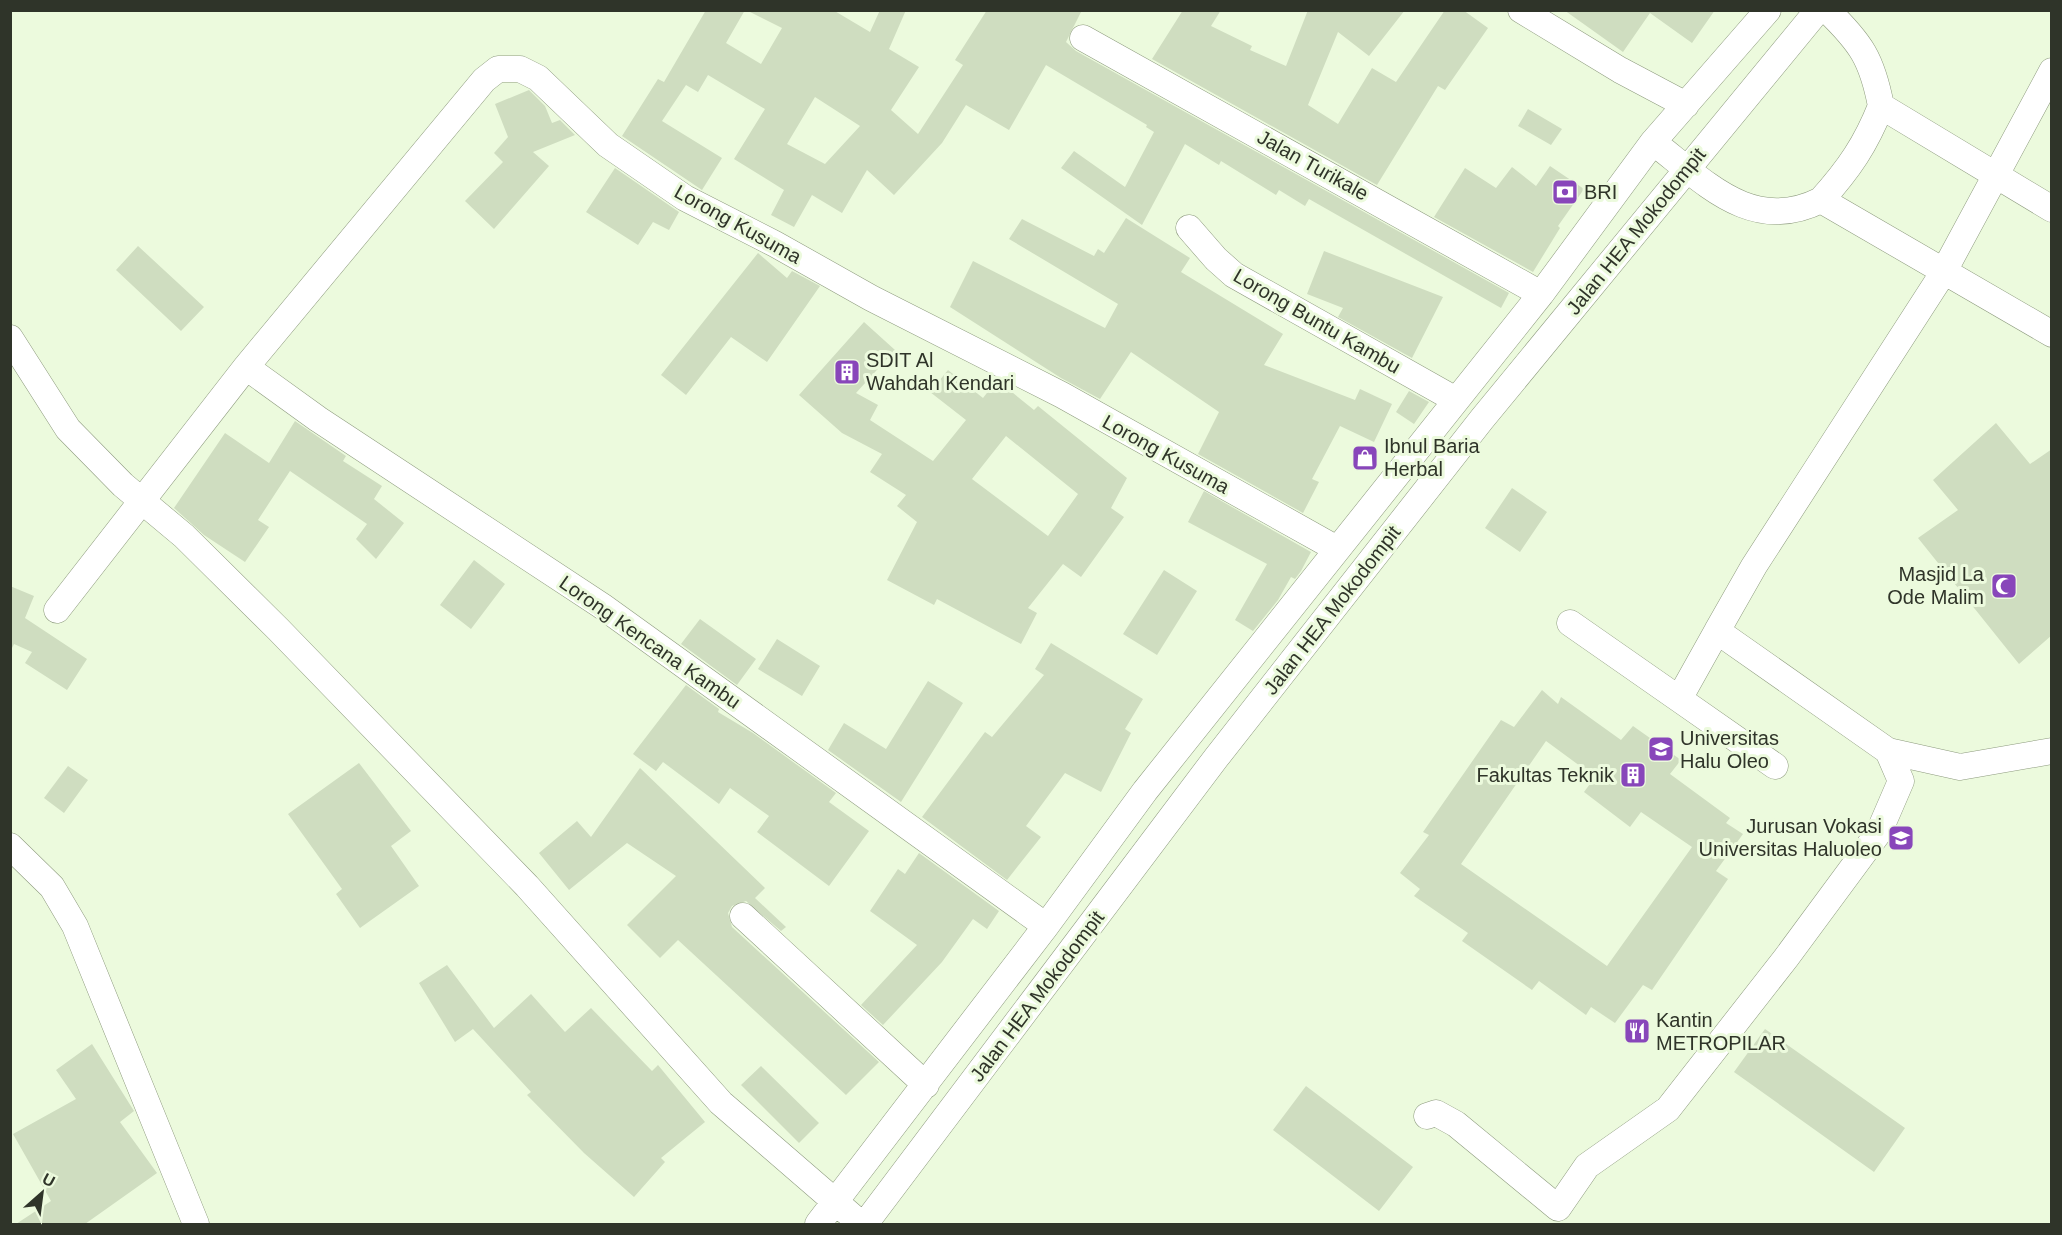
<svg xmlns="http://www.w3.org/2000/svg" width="2062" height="1235" viewBox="0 0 2062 1235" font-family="Arial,sans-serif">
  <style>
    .building { fill: #cfddc0; fill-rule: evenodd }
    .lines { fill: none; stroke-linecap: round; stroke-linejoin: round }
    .minor-casing { stroke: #8d9a7e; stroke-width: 27 }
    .minor { stroke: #fff; stroke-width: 26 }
    .labels { text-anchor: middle; stroke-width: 6; stroke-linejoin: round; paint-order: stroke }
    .street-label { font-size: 20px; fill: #2f3429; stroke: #ecfadd }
    .poi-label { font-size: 20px; fill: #2f3429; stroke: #ecfadd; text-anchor: start }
  </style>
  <rect width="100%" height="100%" fill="#ecfadd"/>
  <!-- building -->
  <path class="building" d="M706,10H745L726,43L761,64L782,28L746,10H833L870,32L880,10H906L889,49L919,67L891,110L918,134L963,65L955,60L987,10H1082L1066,42L1076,51L1509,293L1501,308L1309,199L1305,206L1279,190L1276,195L1221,161L1219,165L1185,144L1142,225L1061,168L1074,151L1125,187L1154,132L1146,127L1147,125L1046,65L1009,130L966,105L942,143L894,195L867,170L842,213L812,195L794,227L771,215L784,190L734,159L765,109L708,75L698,92L686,85L662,121L722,158L702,190L622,136L658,79L664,82ZM815,97L860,126L825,164L787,144Z
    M1183,10H1221L1211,26L1252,46L1250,50L1286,66L1308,10H1405L1369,56L1338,32L1308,105L1338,124L1372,68L1396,82L1445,10H1463L1488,28L1445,90L1438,86L1377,185L1152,59Z
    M1564,10H1715L1692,43L1650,13L1623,52Z
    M529,90L545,106L552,123L560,120L575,135L533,152L549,166L494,229L465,201L503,162L494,153L508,137L495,104Z
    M1528,109L1562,129L1551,145L1518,126Z
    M1550,166L1584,189L1558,226L1560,228L1533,272L1434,217L1465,168L1496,188L1512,167L1536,186Z
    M615,168L679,212L669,230L653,222L638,245L586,212Z
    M1126,218L1190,258L1181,272L1283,334L1264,365L1355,400L1360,389L1392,404L1374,442L1340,426L1312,479L1319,482L1303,513L1198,454L1219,412L1131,352L1100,399L1061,378L950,307L973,261L1105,328L1118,304L1009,239L1022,219L1094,256L1098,249L1104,253Z
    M138,246L204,307L181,331L116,270Z
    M1324,251L1443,297L1412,358L1338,317L1343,308L1307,294Z
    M758,253L787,278L792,271L820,286L767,362L731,337L686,395L661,375Z
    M864,322L895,350L856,393L878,405L870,420L933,461L966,420L930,392L948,370L983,398L997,380L1034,410L1038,406L1127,478L1111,508L1124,517L1081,577L1063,564L1028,608L1037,613L1021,644L937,599L934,605L887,580L917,522L897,506L906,495L870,472L882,454L842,433L799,395ZM1006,436L1078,494L1048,536L972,479Z
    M1409,391L1429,402L1414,424L1396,412Z
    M295,421L346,456L343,461L382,486L374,499L404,523L376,559L356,539L367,524L290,471L258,520L269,527L245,562L204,535L174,508L225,433L269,463Z
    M1996,423L2030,464L2052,449V635L2019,664L1918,538L1958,510L1933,480Z
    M1512,488L1547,512L1520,552L1485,528Z
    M1204,491L1311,552L1301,571L1295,579L1291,577L1278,600L1253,631L1235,620L1267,564L1188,522Z
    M474,560L505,584L471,629L440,605Z
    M1164,570L1197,591L1157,655L1123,634Z
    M10,586L34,596L25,618L87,659L67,690L25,663L32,652L14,644L10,652Z
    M700,619L756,659L737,685L681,644Z
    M777,639L820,666L802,696L758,669Z
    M1051,643L1143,699L1125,729L1131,733L1101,792L1065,773L1026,826L1041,837L1007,880L922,817L985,732L992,737L1044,675L1035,669Z
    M928,681L963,703L901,802L828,750L844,723L886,749Z
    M686,685L719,709L718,712L753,733L836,793L829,802L869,831L829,886L757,832L769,816L730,788L719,804L663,762L656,771L633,754Z
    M1542,690L1558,704L1561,697L1621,740L1633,726L1681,760L1670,774L1730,818L1726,823L1743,834L1716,871L1728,879L1652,990L1643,985L1615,1023L1591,1007L1586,1015L1539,981L1532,990L1462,941L1468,933L1414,896L1420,889L1400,873L1429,835L1423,832L1501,720L1514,727ZM1546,741L1595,777L1584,792L1630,827L1641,812L1692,847L1607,966L1461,864Z
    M359,763L411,831L391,846L419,886L360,928L336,894L342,889L288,814Z
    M68,766L88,780L64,813L44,798Z
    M640,768L765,888L755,898L786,927L781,931L746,901L732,906L728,913L732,927L879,1062L846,1095L678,940L660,958L627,925L676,876L627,843L569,890L539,853L577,821L591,837Z
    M919,853L999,911L987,929L973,919L942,962L883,1025L861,1005L917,945L870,911L898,869L905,874Z
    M447,965L494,1028L531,994L565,1032L591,1008L652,1071L658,1065L705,1122L661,1158L665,1162L634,1197L584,1153L527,1095L531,1092L473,1029L455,1042L419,983Z
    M1765,1029L1905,1128L1874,1172L1734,1072Z
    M92,1044L134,1111L120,1122L157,1173L85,1224H16L51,1201L13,1134L76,1099L56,1070Z
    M761,1066L819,1123L799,1143L741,1085Z
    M1306,1086L1413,1167L1379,1211L1273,1130Z"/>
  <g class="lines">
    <defs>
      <path id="minor" d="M1521,10L1620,70L1686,105
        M1827,10C1861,43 1872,59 1881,106L2052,209
        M1083,38L1541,294
        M1653,142C1705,182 1752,235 1821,200L2052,334
        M1821,200C1849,169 1866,144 1881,106
        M1189,228L1216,259L1234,275L1456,400
        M10,338L68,429L123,485L184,536L278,629L527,886L721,1103L861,1224
        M246,367L318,419L602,606L1046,926
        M57,610L246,367L484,80L498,69H520L538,78L608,145L685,198L775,244L871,298L1062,395L1337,549
        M1570,623L1679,699
        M1717,631L1679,699L1775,766
        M1888,751L1960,767L2052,751
        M10,846L52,887L75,926L196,1224
        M743,916L926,1085
        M1427,1116L1436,1113L1456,1124L1558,1208L1587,1166L1668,1109L1786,958L1879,832L1901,781L1888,751L1717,631L1754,566L1943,273L2052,71
        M818,1224L1046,926L1145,791L1541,294L1653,142L1768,10
        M865,1224L1216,758L1482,419L1818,10"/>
    </defs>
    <!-- minor casing -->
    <use href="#minor" class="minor-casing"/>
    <!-- minor -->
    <use href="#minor" class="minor"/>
  </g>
  <!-- icons -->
  <defs>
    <symbol id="bank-square" viewBox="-11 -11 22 22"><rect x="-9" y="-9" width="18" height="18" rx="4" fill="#8846ba" stroke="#ecfadd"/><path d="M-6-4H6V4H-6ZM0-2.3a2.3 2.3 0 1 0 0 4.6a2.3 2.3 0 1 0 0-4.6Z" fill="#fff"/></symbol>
    <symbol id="building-square" viewBox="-11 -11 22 22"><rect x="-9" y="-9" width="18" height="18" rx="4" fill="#8846ba" stroke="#ecfadd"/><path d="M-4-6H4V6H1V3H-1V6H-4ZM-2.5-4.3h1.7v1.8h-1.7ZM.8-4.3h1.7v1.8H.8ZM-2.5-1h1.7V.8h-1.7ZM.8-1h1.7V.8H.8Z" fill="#fff"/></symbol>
    <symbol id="shop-square" viewBox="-11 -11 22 22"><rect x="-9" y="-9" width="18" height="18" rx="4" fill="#8846ba" stroke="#ecfadd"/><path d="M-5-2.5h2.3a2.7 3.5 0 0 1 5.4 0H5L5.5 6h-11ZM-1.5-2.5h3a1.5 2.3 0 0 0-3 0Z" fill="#fff"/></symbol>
    <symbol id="mosque-square" viewBox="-11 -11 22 22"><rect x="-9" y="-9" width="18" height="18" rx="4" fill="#8846ba" stroke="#ecfadd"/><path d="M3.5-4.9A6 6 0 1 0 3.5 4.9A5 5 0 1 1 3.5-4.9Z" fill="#fff"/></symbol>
    <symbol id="university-square" viewBox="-11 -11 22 22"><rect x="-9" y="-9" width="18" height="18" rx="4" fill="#8846ba" stroke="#ecfadd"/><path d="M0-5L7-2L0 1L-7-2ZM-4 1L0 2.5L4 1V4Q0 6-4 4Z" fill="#fff"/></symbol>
    <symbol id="restaurant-square" viewBox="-11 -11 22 22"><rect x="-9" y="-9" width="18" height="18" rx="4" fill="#8846ba" stroke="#ecfadd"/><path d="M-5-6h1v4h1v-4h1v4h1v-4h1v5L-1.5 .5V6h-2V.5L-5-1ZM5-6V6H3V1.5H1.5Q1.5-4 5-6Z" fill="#fff"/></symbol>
  </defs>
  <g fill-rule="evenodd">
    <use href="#bank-square" x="1550" y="177" width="30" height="30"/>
    <use href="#building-square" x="832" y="357" width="30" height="30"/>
    <use href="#shop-square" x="1350" y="443" width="30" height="30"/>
    <use href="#mosque-square" x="1989" y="571" width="30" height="30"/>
    <use href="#university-square" x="1646" y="734" width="30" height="30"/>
    <use href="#building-square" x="1618" y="760" width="30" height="30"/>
    <use href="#university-square" x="1886" y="823" width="30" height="30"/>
    <use href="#restaurant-square" x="1622" y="1016" width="30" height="30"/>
  </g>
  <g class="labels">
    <!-- street labels -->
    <g class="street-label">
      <text transform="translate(1313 165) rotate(29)" y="7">Jalan Turikale</text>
      <text transform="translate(738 224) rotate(29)" y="7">Lorong Kusuma</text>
      <text transform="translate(1636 231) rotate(-51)" y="7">Jalan HEA Mokodompit</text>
      <text transform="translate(1317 321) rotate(30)" y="7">Lorong Buntu Kambu</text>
      <text transform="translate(1166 454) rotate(29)" y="7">Lorong Kusuma</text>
      <text transform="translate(1332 610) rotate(-52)" y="7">Jalan HEA Mokodompit</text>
      <text transform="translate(650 642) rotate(35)" y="7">Lorong Kencana Kambu</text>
      <text transform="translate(1037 996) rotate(-53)" y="7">Jalan HEA Mokodompit</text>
    </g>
    <!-- poi labels -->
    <g class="poi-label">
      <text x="1584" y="199">BRI</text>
      <text x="866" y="367">SDIT Al<tspan x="866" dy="23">Wahdah Kendari</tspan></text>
      <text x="1384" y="453">Ibnul Baria<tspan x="1384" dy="23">Herbal</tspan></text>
      <text x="1984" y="581" text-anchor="end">Masjid La<tspan x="1984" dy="23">Ode Malim</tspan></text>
      <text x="1680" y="745">Universitas<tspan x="1680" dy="23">Halu Oleo</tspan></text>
      <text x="1614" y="782" text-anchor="end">Fakultas Teknik</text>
      <text x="1882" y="833" text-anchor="end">Jurusan Vokasi<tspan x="1882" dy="23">Universitas Haluoleo</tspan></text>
      <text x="1656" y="1027">Kantin<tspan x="1656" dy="23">METROPILAR</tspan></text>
    </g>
  </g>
  <!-- border -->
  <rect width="2062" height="1235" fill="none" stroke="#2f3429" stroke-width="24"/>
  <!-- north arrow -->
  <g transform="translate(42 1193) rotate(28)" stroke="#ecfadd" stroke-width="4.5" paint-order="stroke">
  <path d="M0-4.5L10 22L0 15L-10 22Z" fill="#2f3429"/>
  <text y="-9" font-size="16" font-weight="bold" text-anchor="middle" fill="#2f3429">U</text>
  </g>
</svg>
